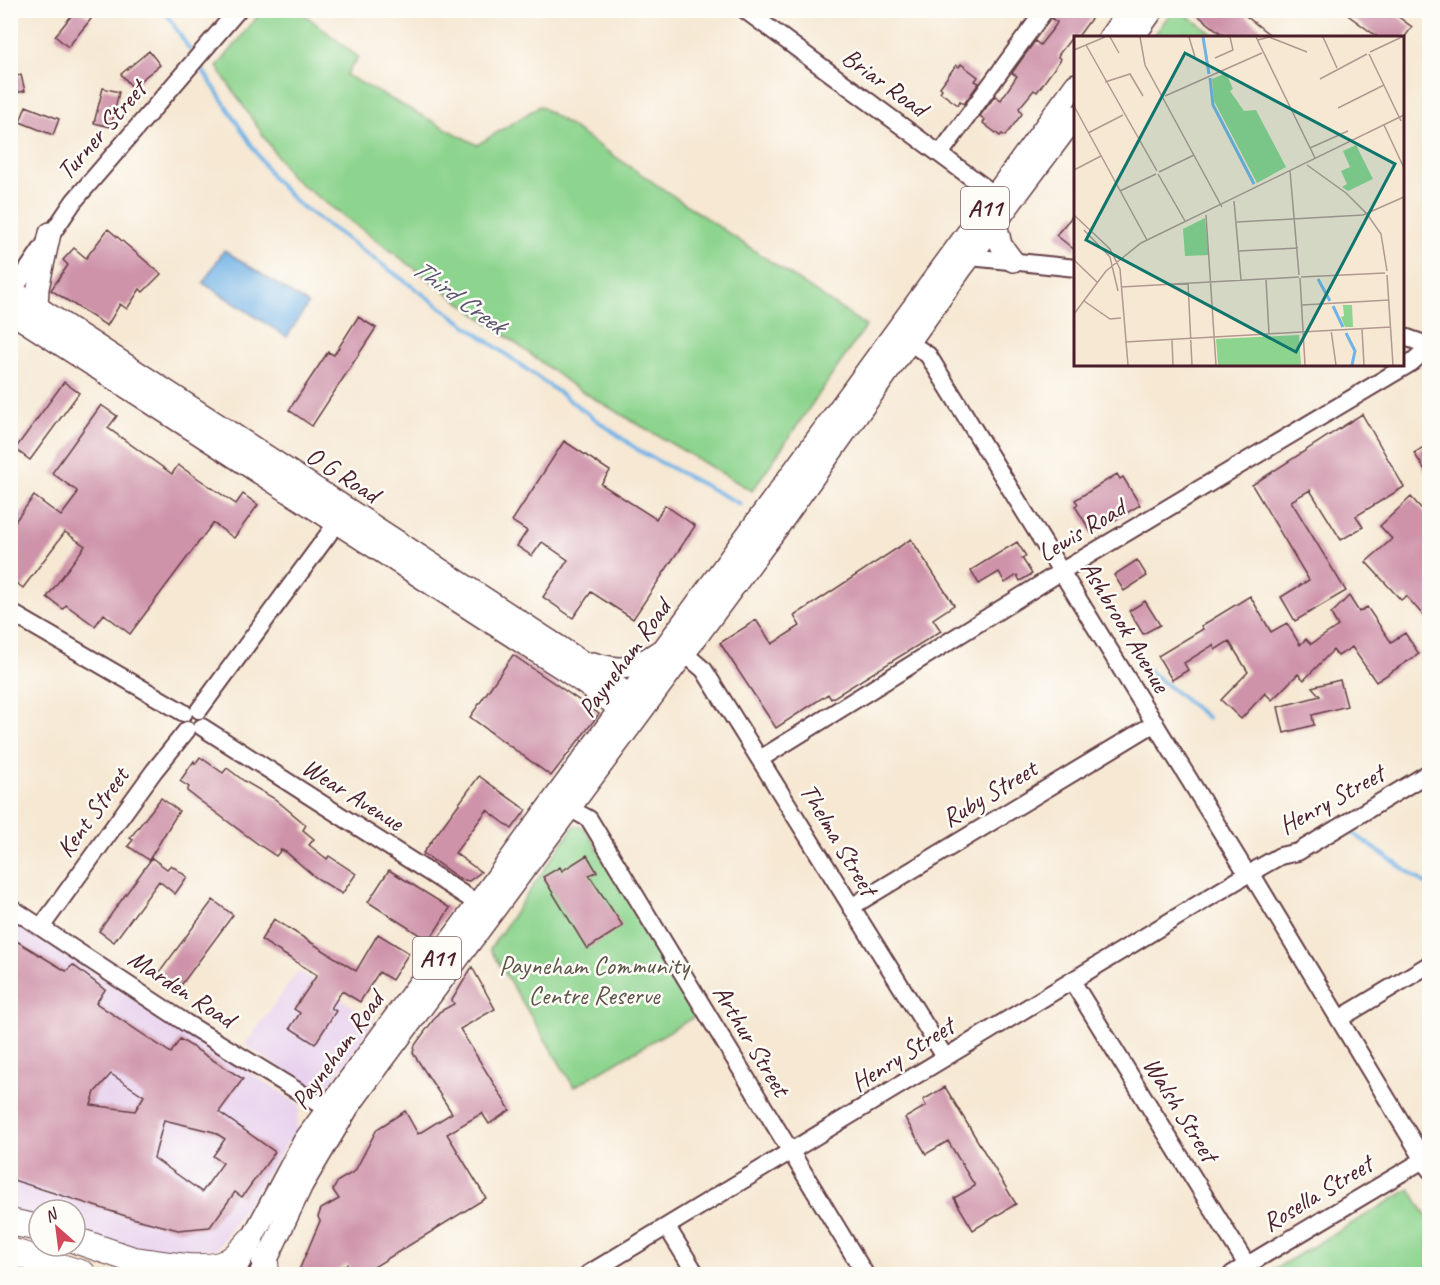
<svg xmlns="http://www.w3.org/2000/svg" width="1440" height="1285" viewBox="0 0 1440 1285" font-family="Caveat,sans-serif">
  <style>
    .built { fill: #e8d2ee }
    .green { fill: #8dd48e; stroke: #6c7a5c; stroke-width: 1.5 }
    .water { fill: #72b3e6; stroke: #5e6988; stroke-width: 1.5 }
    .lines { fill: none; stroke-linecap: round; stroke-linejoin: round }
    .stream { stroke: #72b3e6; stroke-width: 4 }
    .building { fill: #ce92a9; fill-rule: evenodd }
    .minor-casing { stroke: #643d44; stroke-width: 20 }
    .major-casing { stroke: #643d44; stroke-width: 24 }
    .highway-casing { stroke: #643d44; stroke-width: 28 }
    .minor { stroke: #fff; stroke-width: 16 }
    .major { stroke: #fff; stroke-width: 21 }
    .highway { stroke: #fff; stroke-width: 26 }
    .labels { text-anchor: middle; stroke-width: 5; stroke-linejoin: round; paint-order: stroke }
    .shield { fill: #fdfcf7; stroke: #806168; stroke-width: 1.5 }
    .shield-label { font-size: 24px; font-weight: bold; fill: #4a1f2b }
    .street-label { font-size: 26px; fill: #4a1f2b; stroke: #fdfcf7 }
    .park-label { font-size: 26px; fill: #5e5549; stroke: #fdfcf7 }
    .water-label { font-size: 27px; font-style: italic; fill: #58536c; stroke: #fdfcf7 }
    .inset-river { fill: none; stroke: #72b3e6; stroke-width: 3 }
    .inset-road { fill: none; stroke: #b19890; stroke-width: 1.5 }
    .view { fill: #0f766e; fill-opacity: 0.15; stroke: #0f766e; stroke-width: 3 }
    .inset-edge { fill: none; stroke: #4a1f2b; stroke-width: 3 }
  </style>
  <rect width="100%" height="100%" fill="#fdfcf7"/>
  <filter id="ink" filterUnits="userSpaceOnUse"><feTurbulence type="fractalNoise" baseFrequency=".0167" numOctaves="2"/><feDisplacementMap in="SourceGraphic" scale="12" xChannelSelector="R" yChannelSelector="G"/><feConvolveMatrix kernelMatrix="1 2 1 2 8 2 1 2 1" color-interpolation-filters="sRGB"/></filter>
  <filter id="wash" filterUnits="userSpaceOnUse"><feTurbulence type="fractalNoise" baseFrequency=".008" numOctaves="4" result="noise"/><feDisplacementMap in="SourceGraphic" scale="24" xChannelSelector="R" yChannelSelector="G"/><feGaussianBlur stdDeviation="1.35" result="paint"/><feColorMatrix in="noise" values="0 0 0 0 0 0 0 0 0 0 0 0 0 0 0 0 0 1.4 0 .05"/><feComposite in="paint" operator="in"/></filter>
  <g filter="url(#wash)">
    <rect width="100%" height="100%" fill="#f6e8d3"/>
    <!-- built -->
    <path class="built" d="M10,919L300,1105L296,1130L217,1249L149,1254L75,1232V1210H39V1221L11,1213Z
      M298,971L375,1021L331,1083L313,1089L245,1045Z"/>
    <!-- green -->
    <path class="green" d="M262,11H300L358,57L346,75L477,145L540,106L866,326L752,491L576,388L291,177L217,67Z
      M1172,11H1181L1217,37H1153Z
      M574,826L585,828L699,1014L574,1087L490,949Z
      M1410,1189L1429,1221V1274H1266Z"/>
    <!-- water -->
    <path class="water" d="M224,250L308,304L287,337L203,283Z"/>
    <g class="lines">
      <!-- stream -->
      <path class="stream" d="M164,10L190,50
        M202,69L273,178L297,203L641,452L740,504
        M1143,666L1208,718
        M1354,834L1430,887"/>
    </g>
    <g id="blocks">
      <!-- building -->
      <path class="building" d="M76,10H80L91,19L68,47L55,36Z
        M1056,10H1085L1093,16L1077,38L1073,36L1059,54L1058,57L1061,59L1037,92L1034,90L1019,108L1022,114L1005,136L1002,134L1000,136L983,123L985,120L980,116L995,96L1001,100L1017,76L1012,73L1035,41L1040,45L1055,26L1057,22L1052,19Z
        M1191,10H1238L1274,38H1227Z
        M1341,10H1389L1412,27L1404,38H1379Z
        M149,51L160,65L132,87L121,74Z
        M961,64L978,77L975,81L979,83L964,104L960,101L958,105L940,92L942,89L940,87L956,65L959,67Z
        M21,75L25,91L10,94V77Z
        M103,88L119,92L111,127L94,123Z
        M26,106L59,119L53,135L20,122Z
        M1076,212V251L1056,235Z
        M108,229L161,274L143,292L140,289L127,309L120,304L107,326L51,290L68,265L63,260L74,248L86,258Z
        M358,317L376,328L312,426L289,410L328,352L334,355Z
        M64,382L79,393L30,460L15,449Z
        M101,405L117,416L108,428L172,474L178,465L236,504L243,494L258,505L234,538L213,523L130,634L104,614L95,626L66,605L63,609L47,597L85,546L65,532L23,588L10,578V528L34,496L61,516L76,496L77,491L52,473Z
        M1362,414L1404,487L1356,516L1363,527L1341,540L1310,490L1291,501L1346,591L1295,621L1281,597L1309,580L1252,485Z
        M564,441L610,471L601,484L656,519L665,505L695,526L633,619L591,592L573,618L543,597L568,560L542,542L532,556L517,546L527,531L512,521Z
        M1430,443V478L1414,453Z
        M1117,474L1120,479L1123,477L1140,505L1092,534L1075,506L1078,504L1075,500Z
        M1411,497L1430,518V623L1406,596L1401,600L1366,562L1392,539L1380,526Z
        M911,539L954,605L933,619L941,631L831,699L828,694L776,728L720,643L756,620L772,644L800,626L794,616Z
        M1017,542L1026,556L1022,558L1032,574L1020,581L1017,575L1005,583L999,572L979,584L971,570Z
        M1137,560L1147,576L1124,591L1114,575Z
        M1250,596L1271,632L1287,623L1300,645L1306,639L1311,644L1338,626L1331,614L1349,596L1359,612L1367,607L1391,642L1405,633L1419,654L1376,682L1352,647L1338,656L1333,650L1304,680L1298,674L1272,700L1265,693L1241,719L1221,700L1248,672L1229,641L1215,650L1213,645L1184,663L1188,670L1172,680L1158,656L1203,629L1201,626Z
        M1145,601L1160,625L1143,634L1129,611Z
        M513,655L599,714L551,776L470,717Z
        M1340,680L1347,706L1312,715L1314,725L1284,733L1278,707L1320,696L1312,687Z
        M200,757L223,773L227,768L244,781L275,799L306,825L303,830L314,839L309,845L327,859L329,856L356,874L342,894L315,877L286,852L281,850L276,856L258,844L187,791L189,787L180,781L194,761L195,764Z
        M479,776L526,810L512,829L487,810L455,853L481,872L469,881L460,879L423,853Z
        M161,798L179,811L149,860L128,846L133,840L130,838Z
        M587,855L597,872L589,875L623,926L587,949L543,877L560,867L562,871Z
        M152,858L167,869L171,865L187,877L175,894L159,881L114,942L99,931Z
        M389,870L450,908L429,941L368,902Z
        M213,900L233,915L179,988L159,973Z
        M274,919L356,971L378,934L409,953L392,980L379,972L360,1002L342,991L331,1008L336,1011L315,1044L290,1028L300,1013L294,1009L317,975L261,940Z
        M10,937L66,971L73,965L105,990L96,1003L171,1053L180,1039L243,1079L219,1112L275,1152L242,1197L235,1192L210,1227L178,1230L132,1218L10,1179ZM111,1074L144,1096L135,1111L91,1105L95,1092ZM164,1120L214,1132L225,1139L213,1156L223,1163L202,1192L154,1158Z
        M472,967L495,1009L460,1029L510,1110L489,1124L482,1113L447,1134L486,1198L361,1275H354L347,1264L330,1275H297L320,1221L318,1217L321,1209L339,1199L333,1190L338,1181L355,1171L377,1129L405,1111L418,1134L452,1113L413,1053L415,1045L439,1012L454,1004L452,1000Z
        M945,1087L1016,1204L973,1230L954,1198L975,1186L948,1141L926,1154L905,1118L926,1106L923,1100Z"/>
    </g>
  </g>
  <g filter="url(#ink)">
    <use href="#blocks" fill-opacity="0" stroke="#643d44" stroke-width="1.5"/>
    <g class="lines">
      <defs>
        <path id="minor" d="M745,10L995,195
          M940,154L1045,10
          M970,257L1076,268
          M13,291L74,201L238,10
          M900,336L928,355L1243,867
          M1402,336L1430,346
          M10,612L184,713
          M684,653L704,670L945,1057
          M199,710L336,524
          M202,727L477,903
          M760,759L1062,571L1411,363L1430,346
          M569,808L589,819L865,1274
          M1257,869L1280,856L1298,852L1430,772
          M1254,878L1430,1170
          M10,907L186,1023L327,1109
          M851,907L1155,723
          M42,926L154,771L187,730
          M1072,981L1247,1265
          M1339,1019L1430,964
          M667,1227L696,1274
          M588,1274L1243,877
          M1232,1274L1430,1156"/>
        <path id="major" d="M1109,38L1129,10
          M1133,38L1153,10
          M996,223L1001,245L1013,261
          M10,289L578,659L642,704
          M37,307L38,288L50,233
          M10,312L566,671L631,716
          M593,663C623,672 633,669 658,652
          M233,1274L304,1141L1076,84
          M260,1274L302,1185L349,1106L776,530L962,268L1076,116"/>
        <path id="highway" d="M10,1222L39,1228
          M75,1240L148,1265
          M10,1251L83,1274
          M134,1260C159,1263 202,1273 225,1263C235,1259 243,1249 250,1241
          M265,1262L266,1274"/>
      </defs>
      <!-- minor casing -->
      <use href="#minor" class="minor-casing"/>
      <!-- major casing -->
      <use href="#major" class="major-casing"/>
      <!-- highway casing -->
      <use href="#highway" class="highway-casing"/>
      <!-- minor -->
      <use href="#minor" class="minor"/>
      <!-- major -->
      <use href="#major" class="major"/>
      <!-- highway -->
      <use href="#highway" class="highway"/>
    </g>
  </g>
  <g class="labels">
    <!-- shield labels -->
    <g class="shield">
      <rect x="961" y="187" width="48" height="42" rx="4.5"/>
      <rect x="413" y="937" width="48" height="42" rx="4.5"/>
    </g>
    <g class="shield-label">
      <text x="985" y="216">A11</text>
      <text x="437" y="966">A11</text>
    </g>
    <!-- street labels -->
    <g class="street-label">
      <text transform="translate(885 82) rotate(36)" y="9">Briar Road</text>
      <text transform="translate(101 130) rotate(-49)" y="9">Turner Street</text>
      <text transform="translate(343 474) rotate(33)" y="9">O G Road</text>
      <text transform="translate(1081 530) rotate(-31)" y="9">Lewis Road</text>
      <text transform="translate(1126 626) rotate(59)" y="9">Ashbrook Avenue</text>
      <text transform="translate(624 658) rotate(-54)" y="9">Payneham Road</text>
      <text transform="translate(989 793) rotate(-31)" y="9">Ruby Street</text>
      <text transform="translate(353 794) rotate(32)" y="9">Wear Avenue</text>
      <text transform="translate(1331 799) rotate(-29)" y="9">Henry Street</text>
      <text transform="translate(92 812) rotate(-54)" y="9">Kent Street</text>
      <text transform="translate(839 839) rotate(59)" y="9">Thelma Street</text>
      <text transform="translate(182 988) rotate(33)" y="9">Marden Road</text>
      <text transform="translate(752 1040) rotate(59)" y="9">Arthur Street</text>
      <text transform="translate(337 1050) rotate(-54)" y="9">Payneham Road</text>
      <text transform="translate(902 1054) rotate(-32)" y="9">Henry Street</text>
      <text transform="translate(1181 1109) rotate(58)" y="9">Walsh Street</text>
      <text transform="translate(1317 1193) rotate(-31)" y="9">Rosella Street</text>
    </g>
    <!-- park labels -->
    <g class="park-label">
      <text x="594" y="974">Payneham Community<tspan x="594" dy="30">Centre Reserve</tspan></text>
    </g>
    <!-- water labels -->
    <g class="water-label">
      <text transform="translate(459 296) rotate(36)" y="9">Third Creek</text>
    </g>
  </g>
  <!-- overview -->
  <g transform="translate(1074 36)">
    <rect width="330" height="330" fill="#f6e8d3"/>
    <path d="M152,37L159,53L156,55L170,75L182,74L212,131L183,147L140,65L138,43ZM282,109L299,143L274,155L268,151L273,148L267,135L276,131L269,115ZM131,182L135,219L111,220L109,193ZM269,269H278L279,291H271L267,281L270,280ZM225,299L227,329H144L142,303Z" fill="#8dd48e"/>
    <path class="inset-river" d="M129,1L135,38M136,42L139,69L180,148M244,243L256,265M259,270L269,291M272,297L281,315L278,329"/>
    <path class="inset-road" d="M36,1L45,17M66,1L71,29L148,171M115,1L121,21M182,1L241,122M249,1L263,32M184,4L195,1L233,16M12,9L83,135M0,14L31,1M296,16L328,1M295,18L327,85M141,22L159,14L156,1M246,43L293,18M31,46L56,38L69,60M91,60L188,17M0,70L73,204M264,72L310,49M310,89L330,132M14,97L49,79M236,112L274,95M233,129L272,157L293,178L307,198L313,235M0,134L27,120M216,135L225,239M85,136L120,119M84,138L111,185M46,155L82,138M160,165L167,244M0,179L36,213L46,233L54,329M132,179L142,329M163,186L289,179L330,161M10,194L36,221L44,255M165,215L224,212M0,224L23,246M313,239L319,329M227,241L311,237M226,242L231,329M192,243L195,298M114,247L118,329M47,251L225,241M10,265L36,283L47,282M228,269L315,264M0,278L32,235L67,207L330,79M288,293L290,329M257,294L262,329M98,304L99,329M51,306L317,291"/>
    <path class="view" d="M111,17L321,128L222,316L12,204Z"/>
    <rect width="330" height="330" class="inset-edge"/>
  </g>
  <!-- margin -->
  <rect width="1440" height="1285" fill="none" stroke="#fdfcf7" stroke-width="36"/>
  <!-- north arrow -->
  <g transform="translate(57 1228) rotate(332)"><circle r="28" fill="#fdfcf7" stroke="#b5a4a5" stroke-width="1.5"/>
  <path d="M0-4.5L10 22L0 15L-10 22Z" fill="#d1495b"/>
  <text y="-9" font-size="16" font-weight="bold" text-anchor="middle" fill="#4a1f2b">N</text>
  </g>
</svg>
